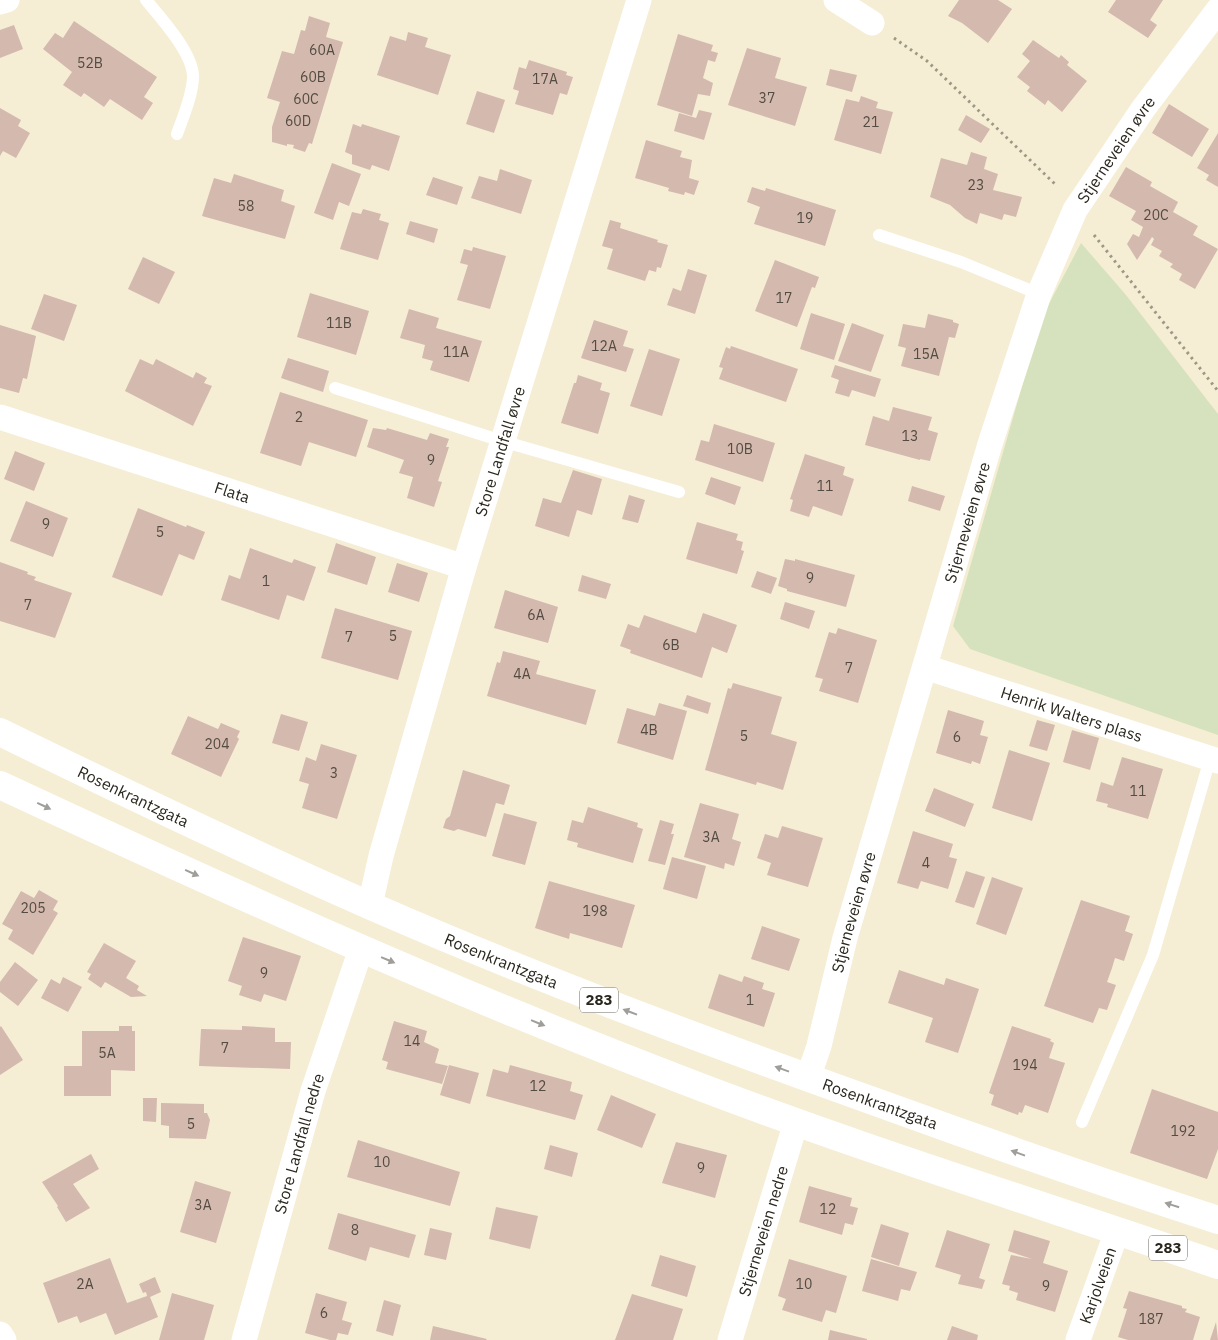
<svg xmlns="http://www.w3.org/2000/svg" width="1218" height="1340" viewBox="0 0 1218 1340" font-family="'IBM Plex Sans',sans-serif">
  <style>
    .green { fill: #d5e2bd }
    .building { fill: #d4b9ae }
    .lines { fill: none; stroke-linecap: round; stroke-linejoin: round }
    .path { stroke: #9d9885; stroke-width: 3; stroke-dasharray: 2.5 4; stroke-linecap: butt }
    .lane { stroke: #fff; stroke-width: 12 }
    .street { stroke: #fff; stroke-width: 25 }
    .primary { stroke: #fff; stroke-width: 28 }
    .oneway { fill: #9f9e9a }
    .labels { text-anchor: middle; stroke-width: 4; stroke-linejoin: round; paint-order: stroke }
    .number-label { font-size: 14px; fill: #544c42 }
    .shield { fill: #fff; stroke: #6a6862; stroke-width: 1 }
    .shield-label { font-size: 15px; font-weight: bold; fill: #2a281e }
    .street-label { font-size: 16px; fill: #2a281e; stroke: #fff }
  </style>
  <rect width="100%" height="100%" fill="#f5eed4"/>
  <!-- green -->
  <path class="green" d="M1081,243L1126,295L1218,414V735L970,649L953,626L1042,317Z"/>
  <!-- building -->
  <path class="building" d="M959,0H998L1012,9L988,43L962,23L948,16Z
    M1116,0H1163L1150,20L1157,25L1148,38L1108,12Z
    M309,16L330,23L326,37L343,42L312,144L309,143L305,152L293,148L294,145L287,144V146L272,142V127L280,102L267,98L282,51L294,54L301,30L305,31Z
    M74,21L157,77L144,97L153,103L142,120L110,99L104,107L84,93L81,97L63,85L72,72L43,49L55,33L63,38Z
    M14,25L23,49L0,58V30Z
    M408,32L428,38L425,47L451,55L438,95L377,75L390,36L406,41Z
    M678,34L713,45L711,51L718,53L715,62L708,60L703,78L713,83L710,96L698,94L692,116L657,105Z
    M1033,40L1059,58L1061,55L1069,62L1067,65L1087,81L1062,112L1048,100L1045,105L1027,91L1030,87L1017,77L1030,61L1022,54Z
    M747,48L781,58L775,78L807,87L795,126L728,105Z
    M529,60L567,72L566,75L573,77L567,95L560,93L553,115L515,104L519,91L513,89L519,67L526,69Z
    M830,69L857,75L852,92L826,85Z
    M477,91L505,100L494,133L466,124Z
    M861,96L878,102L876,108L893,112L881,154L834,140L846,99L859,102Z
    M1169,104L1209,129L1192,157L1152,133Z
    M0,108L21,120L18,126L30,133L16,158L3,151L0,156Z
    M699,110L712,113L704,140L674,131L679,113L696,118Z
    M966,115L990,129L981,143L958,130Z
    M353,124L361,127L362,124L400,136L389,171L372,165L370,170L352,164V155L345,152Z
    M1218,133V187L1206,180L1209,175L1197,168Z
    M646,140L682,151L680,157L692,160L689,178L699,181L694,195L685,192L684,195L668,191L669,188L635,178Z
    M971,152L987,157L984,169L998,174L993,190L1022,197L1016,217L1004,214L1002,220L980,213L977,224L965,218L950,205L930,197L941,158L967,165Z
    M332,163L361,174L349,206L339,202L333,220L314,213Z
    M1126,167L1152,182L1150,186L1178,202L1173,212L1198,226L1193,235L1218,249L1195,289L1179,280L1182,274L1170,267L1173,264L1159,256L1162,251L1151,245L1154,239L1152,237L1137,260L1127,244L1133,234L1139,237L1143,227L1131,220L1136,211L1109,196Z
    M500,169L532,180L521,214L471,198L479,176L497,181Z
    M234,174L284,190L281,201L295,206L285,239L202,216L214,178L231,183Z
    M433,177L463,187L457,205L426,195Z
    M752,187L765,191L766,188L836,210L825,246L754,224L760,207L747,202Z
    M363,209L381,214L379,220L389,223L378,260L340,249L352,212L361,214Z
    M610,220L621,223L620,228L658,240L657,242L668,245L661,268L657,267L656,272L649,270L645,281L607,269L613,249L602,246Z
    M410,221L438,229L434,243L406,234Z
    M473,247L506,256L490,309L457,300L468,265L460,263L464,249L472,251Z
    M143,257L175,272L159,304L128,289Z
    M775,260L819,277L815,288L812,287L797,327L755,311Z
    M688,269L707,275L695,314L667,305L673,288L681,291Z
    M310,293L369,311L356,355L297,337Z
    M44,294L77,305L64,341L31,329Z
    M409,309L439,318L436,328L482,341L469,382L430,370L433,361L422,358L425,345L400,338Z
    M811,313L845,324L834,360L800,349Z
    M928,314L953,320V322L959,324L955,338L949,337L939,376L901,366L906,348L898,346L903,324L925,328Z
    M594,320L628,331L623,346L634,349L626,372L581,358Z
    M852,323L884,335L871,372L838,361Z
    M0,325L36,336L27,379L23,378L19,393L0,388Z
    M731,346L798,369L786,402L719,379L723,368L719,367L726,347L730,349Z
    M649,349L680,359L662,416L630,406Z
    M288,358L329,371L323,392L281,378Z
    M140,359L153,365L156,359L193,378L196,372L207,378L204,383L212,386L193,426L125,391Z
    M835,365L881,379L875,397L852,390L849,397L835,393L839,380L831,377Z
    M578,375L602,383L600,390L610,393L598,434L561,423L574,383H576Z
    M280,392L368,420L356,457L309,442L301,466L260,453Z
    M893,407L932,417L928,430L938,433L930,461L920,459V460L865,445L873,416L889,421Z
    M714,424L775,443L763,482L695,460L701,440L709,442Z
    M373,428L386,430L387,428L427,440L430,433L449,439L446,447H449L438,481L442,482L434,507L407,498L413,477L399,473L404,460L367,447Z
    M15,451L45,463L34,491L4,479Z
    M805,454L845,467L843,475L854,479L842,516L813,506L809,517L790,511L793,500L790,499Z
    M573,470L602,479L592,515L577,510L569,537L535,526L543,498L561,503Z
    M711,477L741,487L735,505L705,494Z
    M912,486L945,496L940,511L908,501Z
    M629,495L645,500L638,523L622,519Z
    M26,501L68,518L53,557L10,541Z
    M138,508L186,527L187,525L205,532L194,560L179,554L162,596L112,577Z
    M697,522L738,534L736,540L743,542L741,550L744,551L737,574L686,559Z
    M336,543L376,557L367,585L327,572Z
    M250,548L292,563L294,559L316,567L304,601L287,595L279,620L221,600L229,575L240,579Z
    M785,559L795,561V559L855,575L846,607L787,591V589L778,586Z
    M0,562L28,572L27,574L36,577L34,580L72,593L55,638L0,621Z
    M397,563L428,573L419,602L388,592Z
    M757,571L777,578L771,594L751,587Z
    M582,575L611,584L606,599L578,591Z
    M505,590L558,607L548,643L494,628Z
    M785,602L815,611L809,629L780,619Z
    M335,608L412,631L398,680L321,658Z
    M703,613L737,625L727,653L712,647L702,678L630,653L631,650L620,646L628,624L639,628L644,615L696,633Z
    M838,628L877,640L858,703L819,691L823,679L815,677L829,632L836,634Z
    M503,651L540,661L536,674L596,690L586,725L487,696L497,662L500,663Z
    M733,683L782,697L771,734L797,742L783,790L757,782L756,785L705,770L728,688L731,689Z
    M687,695L711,703L708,714L683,706Z
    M659,703L687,711L673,760L617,743L627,708L655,716Z
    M948,710L984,721L980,735L988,737L980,764L972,761L971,764L936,753Z
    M281,714L308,722L299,751L272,743Z
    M188,716L218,729L221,723L240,731L237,737L239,739L221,777L171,754Z
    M1037,720L1055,725L1047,751L1029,746Z
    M1072,730L1099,738L1090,770L1063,762Z
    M321,744L357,755L337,819L302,808L309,784L299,781L306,757L316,761Z
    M1009,750L1050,763L1032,821L992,808Z
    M1122,757L1163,769L1148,819L1107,807L1108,804L1096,801L1101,782L1113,786Z
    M463,770L510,785L504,805L496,803L486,837L458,829L454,831L443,828L446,819L450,816Z
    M934,788L974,804L965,827L925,811Z
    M700,803L739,814L732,839L741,842L734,866L725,863L724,869L684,857Z
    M588,807L638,823L637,827L643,829L633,863L577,847L578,843L567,840L572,820L583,823Z
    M504,813L537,822L525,865L492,856Z
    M660,820L674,824L671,834H674L665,865L648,861Z
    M782,826L823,838L808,887L767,875L771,863L757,858L765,834L778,838Z
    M913,831L953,844L949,857L957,859L948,889L921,881L918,889L897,883Z
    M672,857L706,866L697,899L663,889Z
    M966,871L985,877L974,908L955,902Z
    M992,877L1023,888L1006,935L976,924Z
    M549,881L635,905L622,948L570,933L569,939L535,928Z
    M39,890L58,901L53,910L58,913L33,955L8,939L13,930L2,924L21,891L34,898Z
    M1081,900L1130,916L1125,931L1133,934L1124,961L1115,958L1112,968L1107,982L1116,985L1107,1010L1099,1008L1093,1023L1044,1006Z
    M762,926L800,939L789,971L751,959Z
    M243,937L301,956L286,1001L264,994L261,1002L239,995L242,986L228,981Z
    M104,943L136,961L126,978L139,986L137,990L147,996L131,997L105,982L101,988L88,979L91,974L87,972Z
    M15,962L38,980L18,1006L0,992V982Z
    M899,970L944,985L946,978L979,989L958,1053L925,1042L933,1018L888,1003Z
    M719,974L742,982L744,976L764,983L762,989L775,993L764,1027L708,1008Z
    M63,977L82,987L68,1012L41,998L51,979L60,984Z
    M394,1021L427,1031L424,1042L439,1049L435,1063L448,1066L442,1084L386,1069L388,1062L382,1060Z
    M1,1026L23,1060L0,1075V1027Z
    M119,1026H132V1031H135V1071L111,1070V1096H64V1066H82V1031H119Z
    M242,1026L275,1028V1042H291L290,1069L199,1066L201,1029L242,1030Z
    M1012,1026L1051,1039L1050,1041L1054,1043L1049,1058L1065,1063L1048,1113L1025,1105L1022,1113L1019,1112L1018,1115L991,1105L994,1095L989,1093Z
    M449,1065L479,1073L470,1104L440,1095Z
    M510,1065L572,1082L570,1091L583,1095L575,1120L486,1096L493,1069L508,1073Z
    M1152,1089L1218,1112V1149L1207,1179L1130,1153Z
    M611,1095L656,1114L642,1148L597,1130Z
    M143,1098H157L156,1122L143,1121Z
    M161,1103L204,1104V1113H207L210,1120L206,1139L169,1138V1126L161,1125Z
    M358,1140L460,1172L450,1206L347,1177Z
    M676,1142L727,1155L715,1198L662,1183Z
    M550,1145L578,1153L572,1177L544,1169Z
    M91,1154L99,1169L73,1184L90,1208L66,1222L57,1207L58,1206L42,1182Z
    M195,1181L231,1192L216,1243L180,1232Z
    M809,1186L852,1198L850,1206L858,1208L853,1225L845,1223L842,1235L799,1222Z
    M496,1207L538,1216L530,1249L489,1239Z
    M338,1213L416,1235L409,1258L370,1247L366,1261L328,1249Z
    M881,1224L909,1233L899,1266L871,1257Z
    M430,1228L452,1233L446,1260L424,1255Z
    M947,1230L990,1244L979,1278L985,1280L982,1289L958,1284L961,1275L935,1267Z
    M1014,1230L1050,1241L1043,1263L1068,1271L1055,1312L1016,1300L1018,1293L1009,1290L1010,1286L1002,1284L1011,1255L1032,1259L1008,1251Z
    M660,1255L696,1266L687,1297L651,1286Z
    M110,1258L127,1303L147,1296L146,1292L143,1293L139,1284L155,1277L161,1292L150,1297L158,1317L115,1335L106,1313L80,1323L77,1316L58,1323L43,1283Z
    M789,1259L847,1276L836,1313L826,1310L822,1322L782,1310L786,1299L778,1296Z
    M871,1259L917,1272L910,1291L901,1289L898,1301L862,1291Z
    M1129,1291L1182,1306V1308L1187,1309L1185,1312L1200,1317L1193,1340H1128L1118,1337L1127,1309L1123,1308Z
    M172,1293L214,1305L204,1340H159Z
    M316,1293L347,1302L342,1320L352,1323L348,1335L338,1333L336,1340H330L305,1333Z
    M632,1294L683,1309L673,1340H615Z
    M384,1300L401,1305L393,1336L376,1331Z
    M1216,1322L1218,1340H1210Z
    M433,1326L487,1339L486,1340H430Z
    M952,1326L978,1335L977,1340H947Z
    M830,1330L867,1339V1340H828Z"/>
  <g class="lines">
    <!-- path -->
    <path class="path" d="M894,38L927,61L1057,186
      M1094,235L1218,391"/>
    <!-- lane -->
    <path class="lane" d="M146,0C161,18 194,54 193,78C192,97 183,117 177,134
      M879,235L961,262L1039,294
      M335,388L502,441L679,492
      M1082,1122L1153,955L1210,759"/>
    <!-- street -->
    <g class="street">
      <path d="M836,0L872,23"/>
      <path d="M0,2L7,0"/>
      <path id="s1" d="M0,417L464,567"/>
      <path id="s2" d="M925,667L1218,761"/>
      <path id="s3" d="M370,905L381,856L464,567L639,0"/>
      <path id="s4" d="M808,1078L819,1046L845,938L990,444L1039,294L1075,210L1143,109L1218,10"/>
      <path d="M0,1334L4,1340"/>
      <path id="s5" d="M244,1340L313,1091L361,949"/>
      <path id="s6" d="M730,1340L796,1122"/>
      <path id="s7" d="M1078,1340L1117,1231"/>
    </g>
    <!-- primary -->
    <g class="primary">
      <path id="s8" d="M0,732C123,792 246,851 371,906C540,980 713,1044 887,1106C997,1146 1107,1184 1218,1220"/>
      <path d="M0,785C223,889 447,990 677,1078C855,1147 1037,1203 1218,1265"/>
    </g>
  </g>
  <!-- one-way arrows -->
  <defs><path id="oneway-solid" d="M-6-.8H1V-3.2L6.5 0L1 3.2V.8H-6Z" transform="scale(1.25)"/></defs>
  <g class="oneway">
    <use href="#oneway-solid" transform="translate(44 806) rotate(25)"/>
    <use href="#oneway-solid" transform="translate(192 873) rotate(24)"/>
    <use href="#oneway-solid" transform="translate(388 960) rotate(23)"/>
    <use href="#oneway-solid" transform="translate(630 1012) rotate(-159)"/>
    <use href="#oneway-solid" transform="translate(538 1023) rotate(22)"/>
    <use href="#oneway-solid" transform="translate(782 1069) rotate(-160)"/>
    <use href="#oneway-solid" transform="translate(1018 1153) rotate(-160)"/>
    <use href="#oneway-solid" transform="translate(1172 1205) rotate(-162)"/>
  </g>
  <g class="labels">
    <!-- number labels -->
    <g class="number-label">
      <text x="322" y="55">60A</text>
      <text x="90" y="68">52B</text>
      <text x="313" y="82">60B</text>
      <text x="545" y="84">17A</text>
      <text x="767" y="103">37</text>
      <text x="306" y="104">60C</text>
      <text x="298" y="126">60D</text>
      <text x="871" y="127">21</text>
      <text x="976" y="190">23</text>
      <text x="246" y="211">58</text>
      <text x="1156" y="220">20C</text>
      <text x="805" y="223">19</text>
      <text x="784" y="303">17</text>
      <text x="339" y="328">11B</text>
      <text x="604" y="351">12A</text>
      <text x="456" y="357">11A</text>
      <text x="926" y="359">15A</text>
      <text x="299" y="422">2</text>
      <text x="910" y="441">13</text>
      <text x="740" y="454">10B</text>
      <text x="431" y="465">9</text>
      <text x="825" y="491">11</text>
      <text x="46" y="529">9</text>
      <text x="160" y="537">5</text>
      <text x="810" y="583">9</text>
      <text x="266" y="586">1</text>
      <text x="28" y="610">7</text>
      <text x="536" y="620">6A</text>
      <text x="393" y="641">5</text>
      <text x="349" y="642">7</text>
      <text x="671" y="650">6B</text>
      <text x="849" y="673">7</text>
      <text x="522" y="679">4A</text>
      <text x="649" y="735">4B</text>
      <text x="744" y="741">5</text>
      <text x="957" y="742">6</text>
      <text x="217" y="749">204</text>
      <text x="334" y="778">3</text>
      <text x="1138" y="796">11</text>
      <text x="711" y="842">3A</text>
      <text x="926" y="868">4</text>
      <text x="33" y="913">205</text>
      <text x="595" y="916">198</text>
      <text x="264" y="978">9</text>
      <text x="750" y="1005">1</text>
      <text x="412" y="1046">14</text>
      <text x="225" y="1053">7</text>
      <text x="107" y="1058">5A</text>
      <text x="1025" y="1070">194</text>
      <text x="538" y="1091">12</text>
      <text x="191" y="1129">5</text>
      <text x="1183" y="1136">192</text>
      <text x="382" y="1167">10</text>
      <text x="701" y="1173">9</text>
      <text x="203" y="1210">3A</text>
      <text x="828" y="1214">12</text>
      <text x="355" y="1235">8</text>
      <text x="85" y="1289">2A</text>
      <text x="804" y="1289">10</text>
      <text x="1046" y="1291">9</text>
      <text x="324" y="1318">6</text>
      <text x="1151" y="1324">187</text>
    </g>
    <!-- shield labels -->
    <g class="shield">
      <rect x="580" y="987.5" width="38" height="25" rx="4"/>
      <rect x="1149" y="1235.5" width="38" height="25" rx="4"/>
    </g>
    <g class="shield-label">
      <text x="599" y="1005">283</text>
      <text x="1168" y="1253">283</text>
    </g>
    <!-- street labels -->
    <g class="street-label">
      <text dy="6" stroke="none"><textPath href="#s4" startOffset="982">Stjerneveien øvre</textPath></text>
      <text dy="6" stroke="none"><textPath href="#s3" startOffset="472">Store Landfall øvre</textPath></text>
      <text dy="6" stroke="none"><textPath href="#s1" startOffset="244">Flata</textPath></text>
      <text dy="6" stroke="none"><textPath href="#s4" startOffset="578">Stjerneveien øvre</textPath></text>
      <text dy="6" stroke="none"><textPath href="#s2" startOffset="154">Henrik Walters plass</textPath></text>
      <text dy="6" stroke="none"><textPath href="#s8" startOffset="148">Rosenkrantzgata</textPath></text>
      <text dy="6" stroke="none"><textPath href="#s4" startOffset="172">Stjerneveien øvre</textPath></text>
      <text dy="6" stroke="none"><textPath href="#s8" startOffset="551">Rosenkrantzgata</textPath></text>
      <text dy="6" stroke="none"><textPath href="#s8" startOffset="956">Rosenkrantzgata</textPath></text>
      <text dy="6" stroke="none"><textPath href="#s5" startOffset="204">Store Landfall nedre</textPath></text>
      <text dy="6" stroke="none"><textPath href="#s6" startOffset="114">Stjerneveien nedre</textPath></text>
      <text dy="6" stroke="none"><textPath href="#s7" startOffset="58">Karjolveien</textPath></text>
    </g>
  </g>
</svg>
